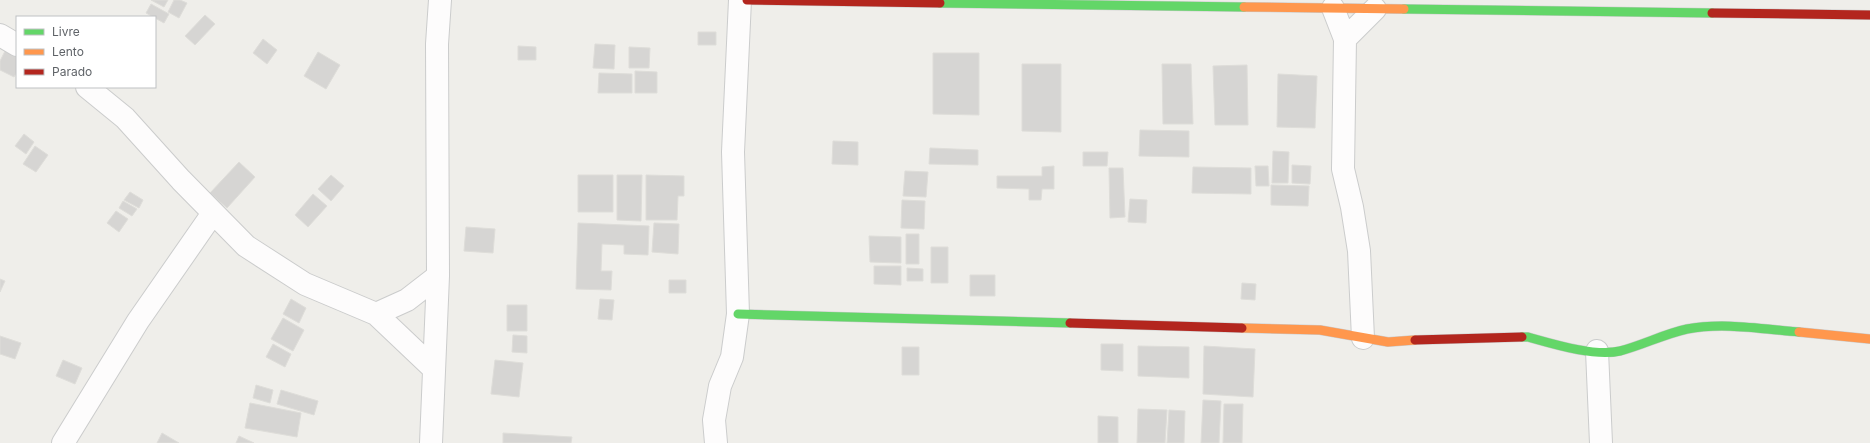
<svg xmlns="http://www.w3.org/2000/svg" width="1870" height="443" viewBox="0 0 1870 443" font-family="Inter,sans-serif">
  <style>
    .building { fill: #d6d5d3; stroke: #deddd9 }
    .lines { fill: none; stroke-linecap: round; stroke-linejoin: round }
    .street-casing { stroke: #cbcccc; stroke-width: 24 }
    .fast-casing { stroke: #cacacb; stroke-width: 10 }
    .slow-casing { stroke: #cacacb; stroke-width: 10 }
    .jam-casing { stroke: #cacacb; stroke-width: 10 }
    .street { stroke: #fdfcfc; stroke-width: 22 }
    .fast { stroke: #63d668; stroke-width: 9 }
    .slow { stroke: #ff974d; stroke-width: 9 }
    .jam { stroke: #b3261e; stroke-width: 9 }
  </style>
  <rect width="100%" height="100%" fill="#efeeea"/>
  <!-- building -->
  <path class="building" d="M151,0H168L164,7Z
    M174,0H180L187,3L179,18L168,12Z
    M151,4L169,14L164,23L146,13Z
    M205,15L215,24L195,45L185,36Z
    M698,32H716V45H698Z
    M263,39L277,50L267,64L253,53Z
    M595,44L615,45L614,69L593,68Z
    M518,46L536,47V60H518Z
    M629,47L650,48L649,68H629Z
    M5,51L17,57V72L14,77L0,70V61Z
    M318,52L340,65L326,89L304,76Z
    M933,53H979V115L933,114Z
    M1022,64H1061V132L1022,131Z
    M1162,64H1191L1193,124H1163Z
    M1247,65L1248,125H1215L1213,66Z
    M635,71L657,72V93H635Z
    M599,73L632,74V93H598Z
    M1278,74L1317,76L1315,128L1277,127Z
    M1140,130L1189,131V157L1139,156Z
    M24,134L34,142L26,154L15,146Z
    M833,141L858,142V165L832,164Z
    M35,146L48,155L36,172L23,164Z
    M930,148L978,150V165L929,164Z
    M1273,151L1289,152L1288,183H1272Z
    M1083,152H1108L1107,166H1083Z
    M239,162L255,177L227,208L210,193Z
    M1292,165L1311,166L1310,184L1292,183Z
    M1054,166V189H1042L1041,200H1029V189L997,188V176H1042V167Z
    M1255,166H1268L1269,186H1256Z
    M1193,167L1251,168V194L1192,193Z
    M1109,168H1123L1125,217L1110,218Z
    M905,171L928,172L926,197L903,196Z
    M331,175L344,186L331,201L318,189Z
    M578,175H613V212H578Z
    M617,175H642L641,221L617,220Z
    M646,175L684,176V196H678L677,220H646Z
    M1271,185L1309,186L1308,206L1271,205Z
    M130,192L143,200L139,208L124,200Z
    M313,194L327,206L308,227L295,215Z
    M1130,199L1147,200L1146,223L1128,222Z
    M902,200L925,201L924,229L901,228Z
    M123,201L137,209L132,216L119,208Z
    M116,211L128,219L119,232L107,223Z
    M578,223L649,226L648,255L624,254V245L602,244L601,271H612L611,290L576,289Z
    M654,223L679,224L678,254L652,252Z
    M466,227L495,229L493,253L464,251Z
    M906,234H919V264H906Z
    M869,236L901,237V263L870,262Z
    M931,247H948V283H931Z
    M874,266H901V285L874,284Z
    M907,268L923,269V281H907Z
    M970,275H995V296H970Z
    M0,279L5,281L0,292Z
    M669,280H686V293H669Z
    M1242,283L1256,284L1255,300L1241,299Z
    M291,299L306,308L299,323L283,314Z
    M600,299L614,300L612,320L598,319Z
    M507,305H527V331H507Z
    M283,318L304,330L293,351L271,339Z
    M513,335L527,336V353L512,352Z
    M0,336L21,343L15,359L0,354Z
    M273,344L291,354L285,367L266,357Z
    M1101,344H1123V371L1101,370Z
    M1138,346L1189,347V378L1138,376Z
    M1204,346L1255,349L1253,397L1203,394Z
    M902,347H919V375H902Z
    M63,360L82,368L75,384L56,376Z
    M495,360L523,363L519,397L491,394Z
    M256,385L273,390L270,403L253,398Z
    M281,390L318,401L314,415L277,404Z
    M1203,400L1221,401L1219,443H1201Z
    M250,403L301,413L297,437L245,428Z
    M1224,404H1243L1242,443H1223Z
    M1138,409L1167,410L1165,443H1137Z
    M1169,410L1185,411L1184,443H1167Z
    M1098,416L1118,417V443H1098Z
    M162,433L179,443H157Z
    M503,433L572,437L571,443H503Z
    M239,436L254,443H236Z"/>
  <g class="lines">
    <defs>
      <path id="street" d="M1333,8L1345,39L1343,169L1352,207L1359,251L1363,338
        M0,35L17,45
        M1345,39L1375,9
        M87,87L125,118L181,180L246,246L305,284L376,314L434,369
        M376,314L407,300L438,276
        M1597,351L1601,443
        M63,443L138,321L213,213
        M431,443L438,276L437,44L440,0
        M716,443L714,420L720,386L732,357L738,314L733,152L740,0"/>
      <path id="fast" d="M940,3L1244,7
        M1404,9L1712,13
        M738,314L1070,323
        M1522,337H1528C1553,344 1595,357 1620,351C1643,345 1664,334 1687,329C1723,322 1762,329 1799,332"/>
      <path id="slow" d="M1244,7L1404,9
        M1242,328L1320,330L1388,342L1415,340
        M1799,332L1870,339"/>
      <path id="jam" d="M747,0L940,3
        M1712,13L1870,15
        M1070,323L1242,328
        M1415,340L1522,337"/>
    </defs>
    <!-- street casing -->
    <use href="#street" class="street-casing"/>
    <!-- fast casing -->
    <use href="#fast" class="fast-casing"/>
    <!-- slow casing -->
    <use href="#slow" class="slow-casing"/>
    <!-- jam casing -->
    <use href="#jam" class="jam-casing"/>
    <!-- street -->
    <use href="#street" class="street"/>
    <!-- fast -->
    <use href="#fast" class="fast"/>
    <!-- slow -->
    <use href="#slow" class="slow"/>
    <!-- jam -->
    <use href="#jam" class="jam"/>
  </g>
  <!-- legend -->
  <rect x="16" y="16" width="140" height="72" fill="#ffffff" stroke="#bfc1c3"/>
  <rect x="24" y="29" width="20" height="6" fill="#63d668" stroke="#bfc1c3"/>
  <text x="52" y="36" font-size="12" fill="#5f6368">Livre</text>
  <rect x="24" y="49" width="20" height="6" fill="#ff974d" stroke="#bfc1c3"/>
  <text x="52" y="56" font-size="12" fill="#5f6368">Lento</text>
  <rect x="24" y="69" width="20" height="6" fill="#b3261e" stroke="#bfc1c3"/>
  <text x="52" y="76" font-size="12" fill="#5f6368">Parado</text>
</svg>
